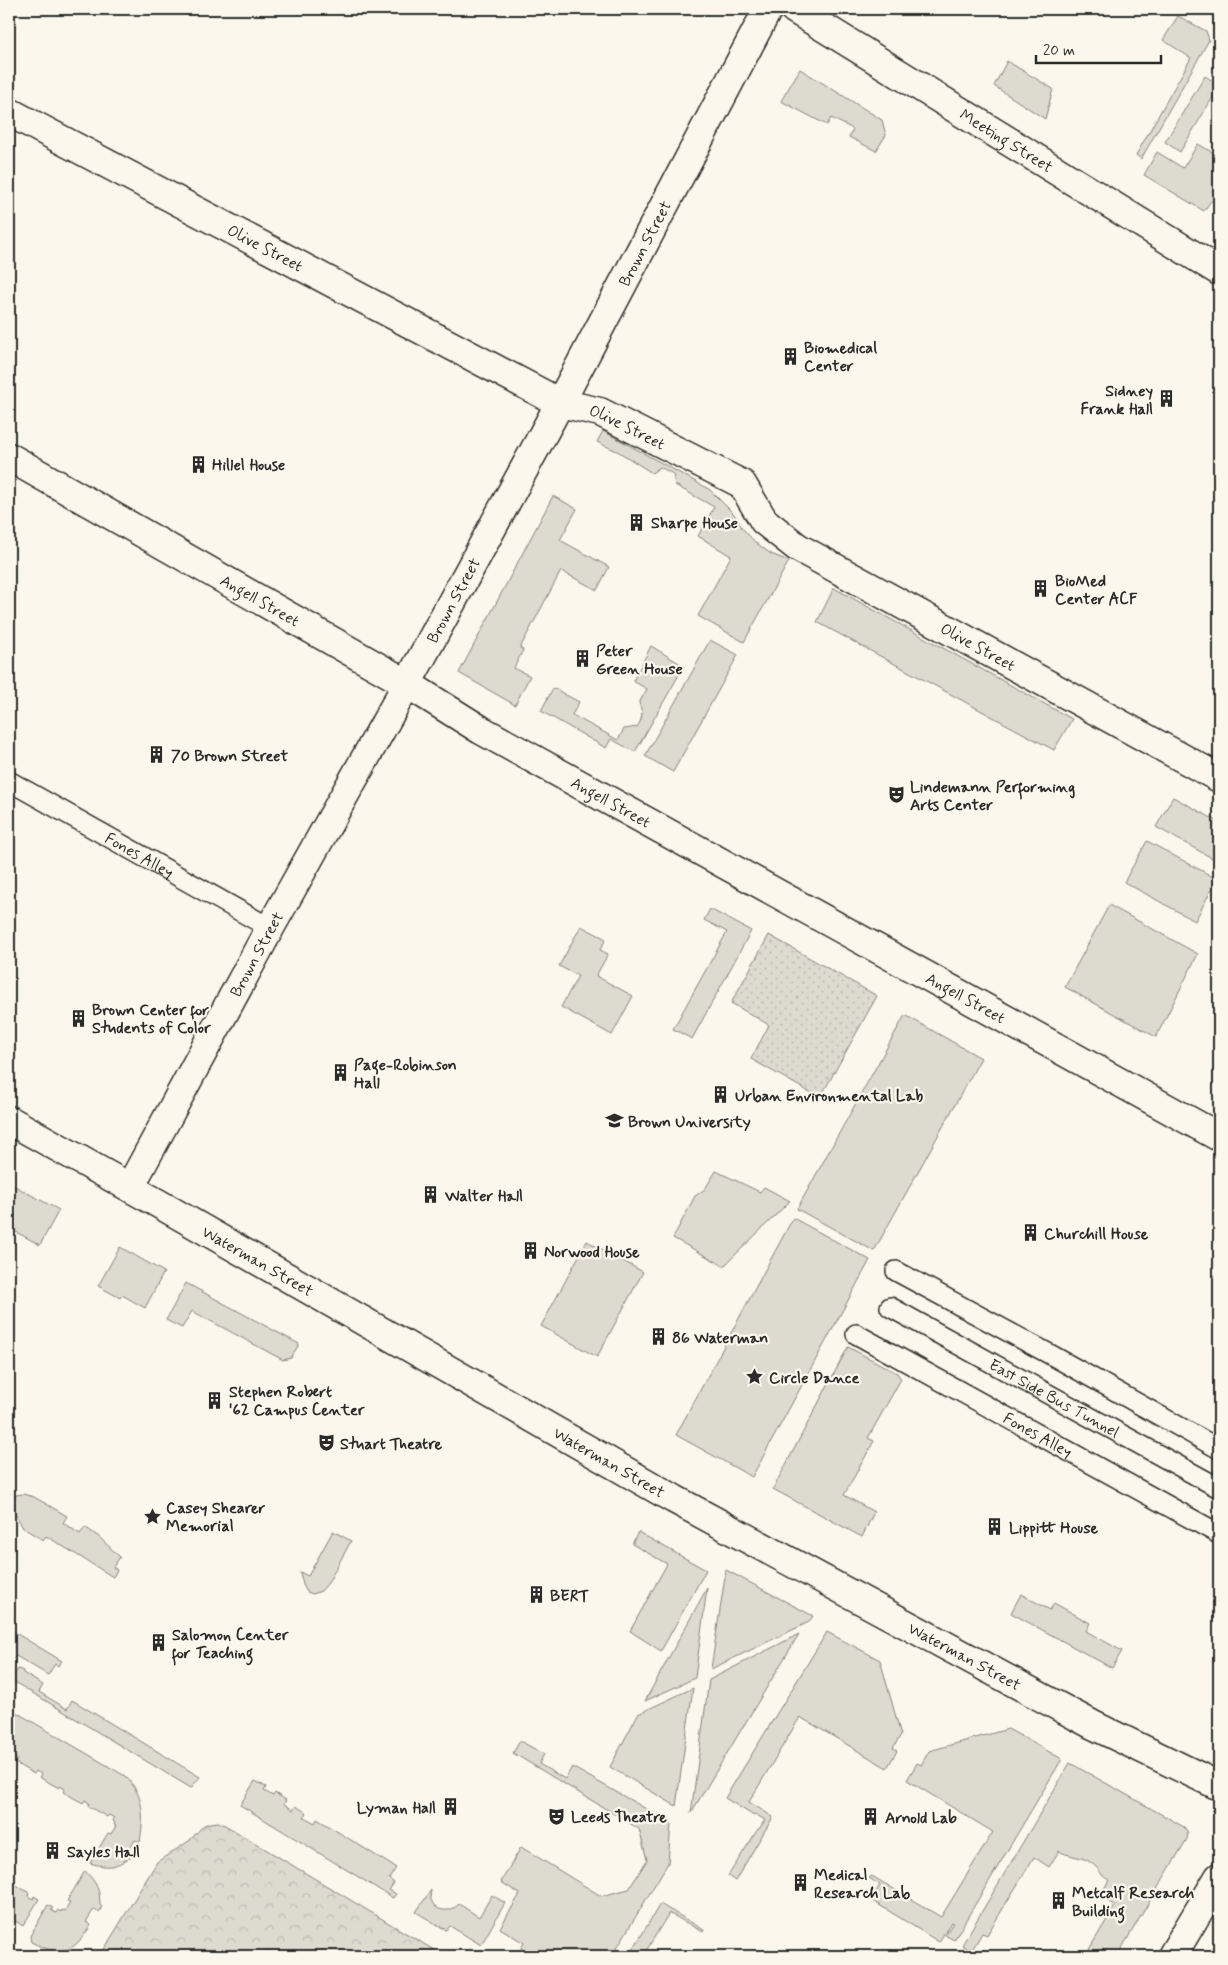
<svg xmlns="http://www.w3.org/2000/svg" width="1228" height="1965" viewBox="0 0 1228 1965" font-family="Mynerve,sans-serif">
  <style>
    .grass { fill: #dddad0; stroke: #84827e }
    .forest { fill: url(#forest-crowns); stroke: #84827e }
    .garden { fill: url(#garden-dots); stroke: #84827e }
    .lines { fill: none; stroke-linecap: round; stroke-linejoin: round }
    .service-casing { stroke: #2b2b2b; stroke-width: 22 }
    .minor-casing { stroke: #2b2b2b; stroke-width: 31 }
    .tertiary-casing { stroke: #2b2b2b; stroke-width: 31 }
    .secondary-casing { stroke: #2b2b2b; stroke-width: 31 }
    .service { stroke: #fbf7ec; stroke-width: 19 }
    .minor { stroke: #fbf7ec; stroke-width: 28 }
    .tertiary { stroke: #fbf7ec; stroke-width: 28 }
    .secondary { stroke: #fbf7ec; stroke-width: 28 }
    .labels { text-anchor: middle; stroke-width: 4.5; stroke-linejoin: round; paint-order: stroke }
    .street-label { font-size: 16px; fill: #2b2b2b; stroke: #fbf7ec }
    .poi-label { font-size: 16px; font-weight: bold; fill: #2b2b2b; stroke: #fbf7ec; text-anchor: start }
  </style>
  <defs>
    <pattern id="forest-crowns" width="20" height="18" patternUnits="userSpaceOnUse" patternTransform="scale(1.25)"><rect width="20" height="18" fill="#dddad0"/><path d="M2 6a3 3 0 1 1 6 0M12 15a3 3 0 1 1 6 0" fill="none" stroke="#bebbb3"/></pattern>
    <pattern id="garden-dots" width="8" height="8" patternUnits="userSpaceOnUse" patternTransform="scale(1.25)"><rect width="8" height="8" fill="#dddad0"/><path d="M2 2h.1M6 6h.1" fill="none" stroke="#bebbb3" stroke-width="1.8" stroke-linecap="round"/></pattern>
  </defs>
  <rect width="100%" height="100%" fill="#fbf7ec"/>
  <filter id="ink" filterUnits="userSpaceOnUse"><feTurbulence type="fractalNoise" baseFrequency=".02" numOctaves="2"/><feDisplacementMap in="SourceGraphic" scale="10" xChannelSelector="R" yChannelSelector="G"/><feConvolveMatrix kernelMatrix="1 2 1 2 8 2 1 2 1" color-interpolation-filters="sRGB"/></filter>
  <g filter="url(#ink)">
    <!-- grass -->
    <path class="grass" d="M1178,16L1206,31L1209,40L1141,159L1136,155L1191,58L1163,40Z
      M1007,61L1053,89L1045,119L994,86Z
      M800,69L882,120L886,135L876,151L849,137L853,129L831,118L827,125L781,101Z
      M1205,76L1219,85V87L1180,152L1165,142Z
      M1198,144L1219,156V198L1210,202L1204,211L1144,175L1157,152L1183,168Z
      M603,431L709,489L734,514L742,528L755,542L771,554L789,561L744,642L698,616L731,556L698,536L714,507L675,485L673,474L660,467L652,473L619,452L597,442Z
      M553,496L577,509L560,540L609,567L597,590L561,571L520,648L523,650L514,668L530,676L515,705L459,673Z
      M834,588L1072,719L1054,750L817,622Z
      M710,640L738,655L673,772L645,756Z
      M651,646L684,666L635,752L611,739L606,748L541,711L553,688L579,702L572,715L618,740L624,729L637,727C643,718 643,713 639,703L647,689L633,681Z
      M1173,797L1219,822V862L1156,827Z
      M1147,841L1217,879L1195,921L1124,882Z
      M1109,905L1198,954L1156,1037L1065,987Z
      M710,909L751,931L692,1039L673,1029L727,932L704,920Z
      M581,926L606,939L600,950L608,954L596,976L633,996L612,1035L561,1007L578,976L559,966Z
      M905,1015L981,1058L874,1251L797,1209Z
      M716,1171L760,1192L764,1187L790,1201L724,1266L673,1238L695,1196L705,1189Z
      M9,1183L59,1210L40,1245L9,1228Z
      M793,1218L870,1260L752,1477L676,1435Z
      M587,1241L643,1272L597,1357L541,1326Z
      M120,1247L164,1272L145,1308L122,1295L120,1298L98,1286Z
      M186,1283L299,1344L291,1358L283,1360L192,1311L182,1328L166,1320Z
      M848,1347L897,1373L901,1379L868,1438L874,1441L844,1495L874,1512L862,1537L773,1489Z
      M23,1494L34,1497L67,1516L63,1523L80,1534L85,1527L99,1537L120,1557L113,1567L117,1570L113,1577L46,1536L43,1540L23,1528L11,1506L16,1495Z
      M333,1531L351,1541L328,1583L321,1591L313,1594L307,1592L303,1585L300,1572L308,1576Z
      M638,1532L706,1570L661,1651L630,1631L667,1564L632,1544Z
      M726,1570L813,1616L809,1622L711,1669Z
      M707,1588L695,1678L645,1701Z
      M1021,1594L1050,1610L1054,1603L1090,1623L1086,1631L1122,1651L1112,1668L1011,1613Z
      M9,1629L62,1661L58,1666L55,1664L48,1675L16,1656L9,1664Z
      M827,1632L880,1660L901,1735L893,1748L897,1751L887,1768L800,1717L749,1802L773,1817L735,1881L728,1876L758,1829H759L765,1820L755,1814L754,1816L725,1798Z
      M799,1634L691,1813L709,1680Z
      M18,1669L23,1671V1673L43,1685L39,1692L67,1709L72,1700L200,1777L191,1788L11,1680Z
      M693,1688L676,1806L610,1767L638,1714Z
      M9,1708L125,1776C145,1795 144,1817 140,1842L135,1840L128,1852L133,1855C116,1867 110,1869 90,1863L108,1833L111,1834L116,1826L114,1825L115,1823L113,1821L114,1818L109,1815L107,1817L88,1806L89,1803L85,1800L83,1803L63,1792L65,1789L60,1786L59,1788L39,1777L41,1774L36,1771L34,1774L15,1763L17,1759L12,1757L9,1759Z
      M1008,1729L1062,1759L954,1940L945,1935L953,1923L951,1922L939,1942L871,1900L880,1885L869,1878L872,1876L941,1917L993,1832L907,1780L917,1763L921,1765L929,1751Z
      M520,1741L544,1754L539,1764L565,1779L572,1767L671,1823L668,1863L612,1956H517L524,1943L500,1928L520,1894L501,1882L521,1847L601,1896L629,1889L647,1860L639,1829L513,1753Z
      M1070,1763L1184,1827L1188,1832L1187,1839L1117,1956H1085L1115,1906L1100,1896L1109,1880C1099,1875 1102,1872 1095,1866C1084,1855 1071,1858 1059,1851L1049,1867L1034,1857L987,1935L982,1933L972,1950L978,1954L962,1945Z
      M255,1781L266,1787L264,1791L273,1796L275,1793L286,1800L284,1804L293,1810L296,1806L307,1813L304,1817L315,1823L317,1819L396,1868L389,1879L394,1883L389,1890L396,1894L393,1898L240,1805Z
      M85,1871C96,1882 100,1889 100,1905L102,1907L99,1912L94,1909L86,1922L91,1925C73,1954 61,1957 31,1942L30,1936L48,1905L53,1908L51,1910L56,1913L58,1910L61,1912L62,1910L65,1911L70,1903L67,1901Z
      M10,1881L29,1893L28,1896L33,1899L34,1896L39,1899L23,1926L9,1917Z
      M431,1890C427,1908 446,1917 459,1904L479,1917L492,1895L505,1903L481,1945L450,1926L446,1930L416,1912Z
      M660,1904L704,1930L703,1932L669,1913L643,1956H629Z"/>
    <!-- forest -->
    <path class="forest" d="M218,1822L225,1825L444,1956H100L157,1862L189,1841L204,1825L210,1823Z"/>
    <!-- garden -->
    <path class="garden" d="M769,935L877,996L820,1098L751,1059L769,1025L731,1003Z"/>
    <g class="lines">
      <defs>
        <g id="service">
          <path id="s1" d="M9,781L270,928"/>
          <path d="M896,1271L1055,1357L1219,1449"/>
          <path id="s2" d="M890,1307L1219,1488"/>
          <path id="s3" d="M856,1334L1219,1534"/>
        </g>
        <g id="minor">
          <path id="s4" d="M794,9L1219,271"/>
          <path id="s5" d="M9,112L560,403L600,412L742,484L764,521L797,547L1219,778"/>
          <path id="s6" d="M130,1187L270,928L422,657L560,403L768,9"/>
        </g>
        <path id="tertiary" d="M1172,1956L1219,1877"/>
        <g id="secondary">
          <path id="s7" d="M9,457L406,683L481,730L1219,1137"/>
          <path id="s8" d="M9,1120L161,1205L674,1499L1093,1725L1219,1786"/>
        </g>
      </defs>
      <!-- service casing -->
      <use href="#service" class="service-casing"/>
      <!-- minor casing -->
      <use href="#minor" class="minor-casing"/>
      <!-- tertiary casing -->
      <use href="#tertiary" class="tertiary-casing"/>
      <!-- secondary casing -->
      <use href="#secondary" class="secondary-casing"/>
      <!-- service -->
      <use href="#service" class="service"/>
      <!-- minor -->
      <use href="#minor" class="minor"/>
      <!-- tertiary -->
      <use href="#tertiary" class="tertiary"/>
      <!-- secondary -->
      <use href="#secondary" class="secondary"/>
    </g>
  </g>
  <!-- icons -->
  <defs>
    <symbol id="building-bare" viewBox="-9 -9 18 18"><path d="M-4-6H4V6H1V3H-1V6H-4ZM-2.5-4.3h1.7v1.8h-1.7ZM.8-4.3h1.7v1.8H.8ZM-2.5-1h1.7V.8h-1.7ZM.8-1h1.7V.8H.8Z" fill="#2b2b2b" stroke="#fbf7ec" stroke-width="2.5" paint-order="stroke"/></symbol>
    <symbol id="theatre-bare" viewBox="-9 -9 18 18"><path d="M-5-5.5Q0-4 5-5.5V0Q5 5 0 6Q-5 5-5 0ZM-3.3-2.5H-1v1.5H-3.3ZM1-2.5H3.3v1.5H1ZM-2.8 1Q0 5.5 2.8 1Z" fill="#2b2b2b" stroke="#fbf7ec" stroke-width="2.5" paint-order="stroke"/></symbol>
    <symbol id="university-bare" viewBox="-9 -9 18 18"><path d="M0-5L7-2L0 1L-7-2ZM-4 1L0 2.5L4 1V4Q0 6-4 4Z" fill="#2b2b2b" stroke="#fbf7ec" stroke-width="2.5" paint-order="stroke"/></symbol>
    <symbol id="sight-bare" viewBox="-9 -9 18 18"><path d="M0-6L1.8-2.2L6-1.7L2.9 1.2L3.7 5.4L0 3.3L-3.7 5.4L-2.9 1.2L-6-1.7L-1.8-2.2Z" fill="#2b2b2b" stroke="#fbf7ec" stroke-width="2.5" paint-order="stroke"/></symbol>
  </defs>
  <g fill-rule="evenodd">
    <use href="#building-bare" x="778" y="344" width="25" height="25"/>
    <use href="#building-bare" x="1154" y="386" width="25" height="25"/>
    <use href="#building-bare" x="186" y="452" width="25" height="25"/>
    <use href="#building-bare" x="624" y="510" width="25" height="25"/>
    <use href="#building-bare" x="1028" y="576" width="25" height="25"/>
    <use href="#building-bare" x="570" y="646" width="25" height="25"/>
    <use href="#building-bare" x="144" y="742" width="25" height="25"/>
    <use href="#theatre-bare" x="884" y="782" width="25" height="25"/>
    <use href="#building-bare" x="66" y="1006" width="25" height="25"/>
    <use href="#building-bare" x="328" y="1060" width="25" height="25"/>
    <use href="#building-bare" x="708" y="1082" width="25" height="25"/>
    <use href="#university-bare" x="602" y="1108" width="25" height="25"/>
    <use href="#building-bare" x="418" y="1182" width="25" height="25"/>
    <use href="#building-bare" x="1018" y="1220" width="25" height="25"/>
    <use href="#building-bare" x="518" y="1238" width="25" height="25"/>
    <use href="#building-bare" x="646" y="1324" width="25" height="25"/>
    <use href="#sight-bare" x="742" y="1364" width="25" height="25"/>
    <use href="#building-bare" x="202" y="1388" width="25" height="25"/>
    <use href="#theatre-bare" x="314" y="1430" width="25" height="25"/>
    <use href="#sight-bare" x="140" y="1504" width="25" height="25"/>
    <use href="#building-bare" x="982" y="1514" width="25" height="25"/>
    <use href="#building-bare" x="524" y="1582" width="25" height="25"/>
    <use href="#building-bare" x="146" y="1630" width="25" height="25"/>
    <use href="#building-bare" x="438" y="1794" width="25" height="25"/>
    <use href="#theatre-bare" x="544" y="1804" width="25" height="25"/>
    <use href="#building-bare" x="858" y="1804" width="25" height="25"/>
    <use href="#building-bare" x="40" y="1838" width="25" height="25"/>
    <use href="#building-bare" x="788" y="1870" width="25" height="25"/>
    <use href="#building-bare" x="1046" y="1888" width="25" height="25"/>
  </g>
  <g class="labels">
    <!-- street labels -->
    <g class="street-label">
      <text dy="6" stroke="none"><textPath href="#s4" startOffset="250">Meeting Street</textPath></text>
      <text dy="6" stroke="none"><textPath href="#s6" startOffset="1075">Brown Street</textPath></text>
      <text dy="6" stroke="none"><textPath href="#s5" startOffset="290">Olive Street</textPath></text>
      <text dy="6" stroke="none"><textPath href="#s5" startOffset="695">Olive Street</textPath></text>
      <text dy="6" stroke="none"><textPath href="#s7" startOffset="289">Angell Street</textPath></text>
      <text dy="6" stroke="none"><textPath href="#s6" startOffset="670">Brown Street</textPath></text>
      <text dy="6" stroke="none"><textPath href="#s5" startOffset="1115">Olive Street</textPath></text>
      <text dy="6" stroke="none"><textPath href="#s7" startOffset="694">Angell Street</textPath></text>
      <text dy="6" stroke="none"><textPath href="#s1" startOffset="150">Fones Alley</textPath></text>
      <text dy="6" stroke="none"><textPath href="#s6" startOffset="265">Brown Street</textPath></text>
      <text dy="6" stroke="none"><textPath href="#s7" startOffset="1099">Angell Street</textPath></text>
      <text dy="6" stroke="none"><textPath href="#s8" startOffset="286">Waterman Street</textPath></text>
      <text dy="6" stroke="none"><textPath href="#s2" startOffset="188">East Side Bus Tunnel</textPath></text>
      <text dy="6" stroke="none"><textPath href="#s3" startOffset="208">Fones Alley</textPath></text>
      <text dy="6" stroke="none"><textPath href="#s8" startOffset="691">Waterman Street</textPath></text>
      <text dy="6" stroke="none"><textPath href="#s8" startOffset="1096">Waterman Street</textPath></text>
    </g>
    <!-- poi labels -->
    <g class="poi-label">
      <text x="804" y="353">Biomedical<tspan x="804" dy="18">Center</tspan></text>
      <text x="1153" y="396" text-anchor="end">Sidney<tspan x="1153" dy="18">Frank Hall</tspan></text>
      <text x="212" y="470">Hillel House</text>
      <text x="651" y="528">Sharpe House</text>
      <text x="1055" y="586">BioMed<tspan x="1055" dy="18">Center ACF</tspan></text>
      <text x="596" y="656">Peter<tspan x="596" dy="18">Green House</tspan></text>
      <text x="171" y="761">70 Brown Street</text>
      <text x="910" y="792">Lindemann Performing<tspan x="910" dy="18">Arts Center</tspan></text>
      <text x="92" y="1015">Brown Center for<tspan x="92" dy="18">Students of Color</tspan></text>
      <text x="354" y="1070">Page-Robinson<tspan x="354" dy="18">Hall</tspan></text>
      <text x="735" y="1101">Urban Environmental Lab</text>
      <text x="628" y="1127">Brown University</text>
      <text x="445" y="1201">Walter Hall</text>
      <text x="1044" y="1239">Churchill House</text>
      <text x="544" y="1257">Norwood House</text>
      <text x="672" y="1343">86 Waterman</text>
      <text x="769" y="1383">Circle Dance</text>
      <text x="229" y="1397">Stephen Robert<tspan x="229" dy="18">'62 Campus Center</tspan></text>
      <text x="340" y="1449">Stuart Theatre</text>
      <text x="166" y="1513">Casey Shearer<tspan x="166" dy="18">Memorial</tspan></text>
      <text x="1009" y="1533">Lippitt House</text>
      <text x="550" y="1601">BERT</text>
      <text x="172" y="1640">Salomon Center<tspan x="172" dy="18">for Teaching</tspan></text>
      <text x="436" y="1813" text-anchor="end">Lyman Hall</text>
      <text x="571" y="1822">Leeds Theatre</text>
      <text x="885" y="1823">Arnold Lab</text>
      <text x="67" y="1857">Sayles Hall</text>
      <text x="814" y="1880">Medical<tspan x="814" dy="18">Research Lab</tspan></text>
      <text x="1072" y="1898">Metcalf Research<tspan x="1072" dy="18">Building</tspan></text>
    </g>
  </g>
  <!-- margin -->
  <rect width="1228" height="1965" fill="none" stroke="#fbf7ec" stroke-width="30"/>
  <rect x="15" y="15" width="1198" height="1935" fill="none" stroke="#2b2b2b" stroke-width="2" filter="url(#ink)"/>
  <!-- scale -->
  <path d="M1036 55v8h125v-8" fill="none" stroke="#2b2b2b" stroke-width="2.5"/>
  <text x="1043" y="55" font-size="15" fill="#2b2b2b" stroke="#fbf7ec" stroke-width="4" paint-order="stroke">20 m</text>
</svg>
